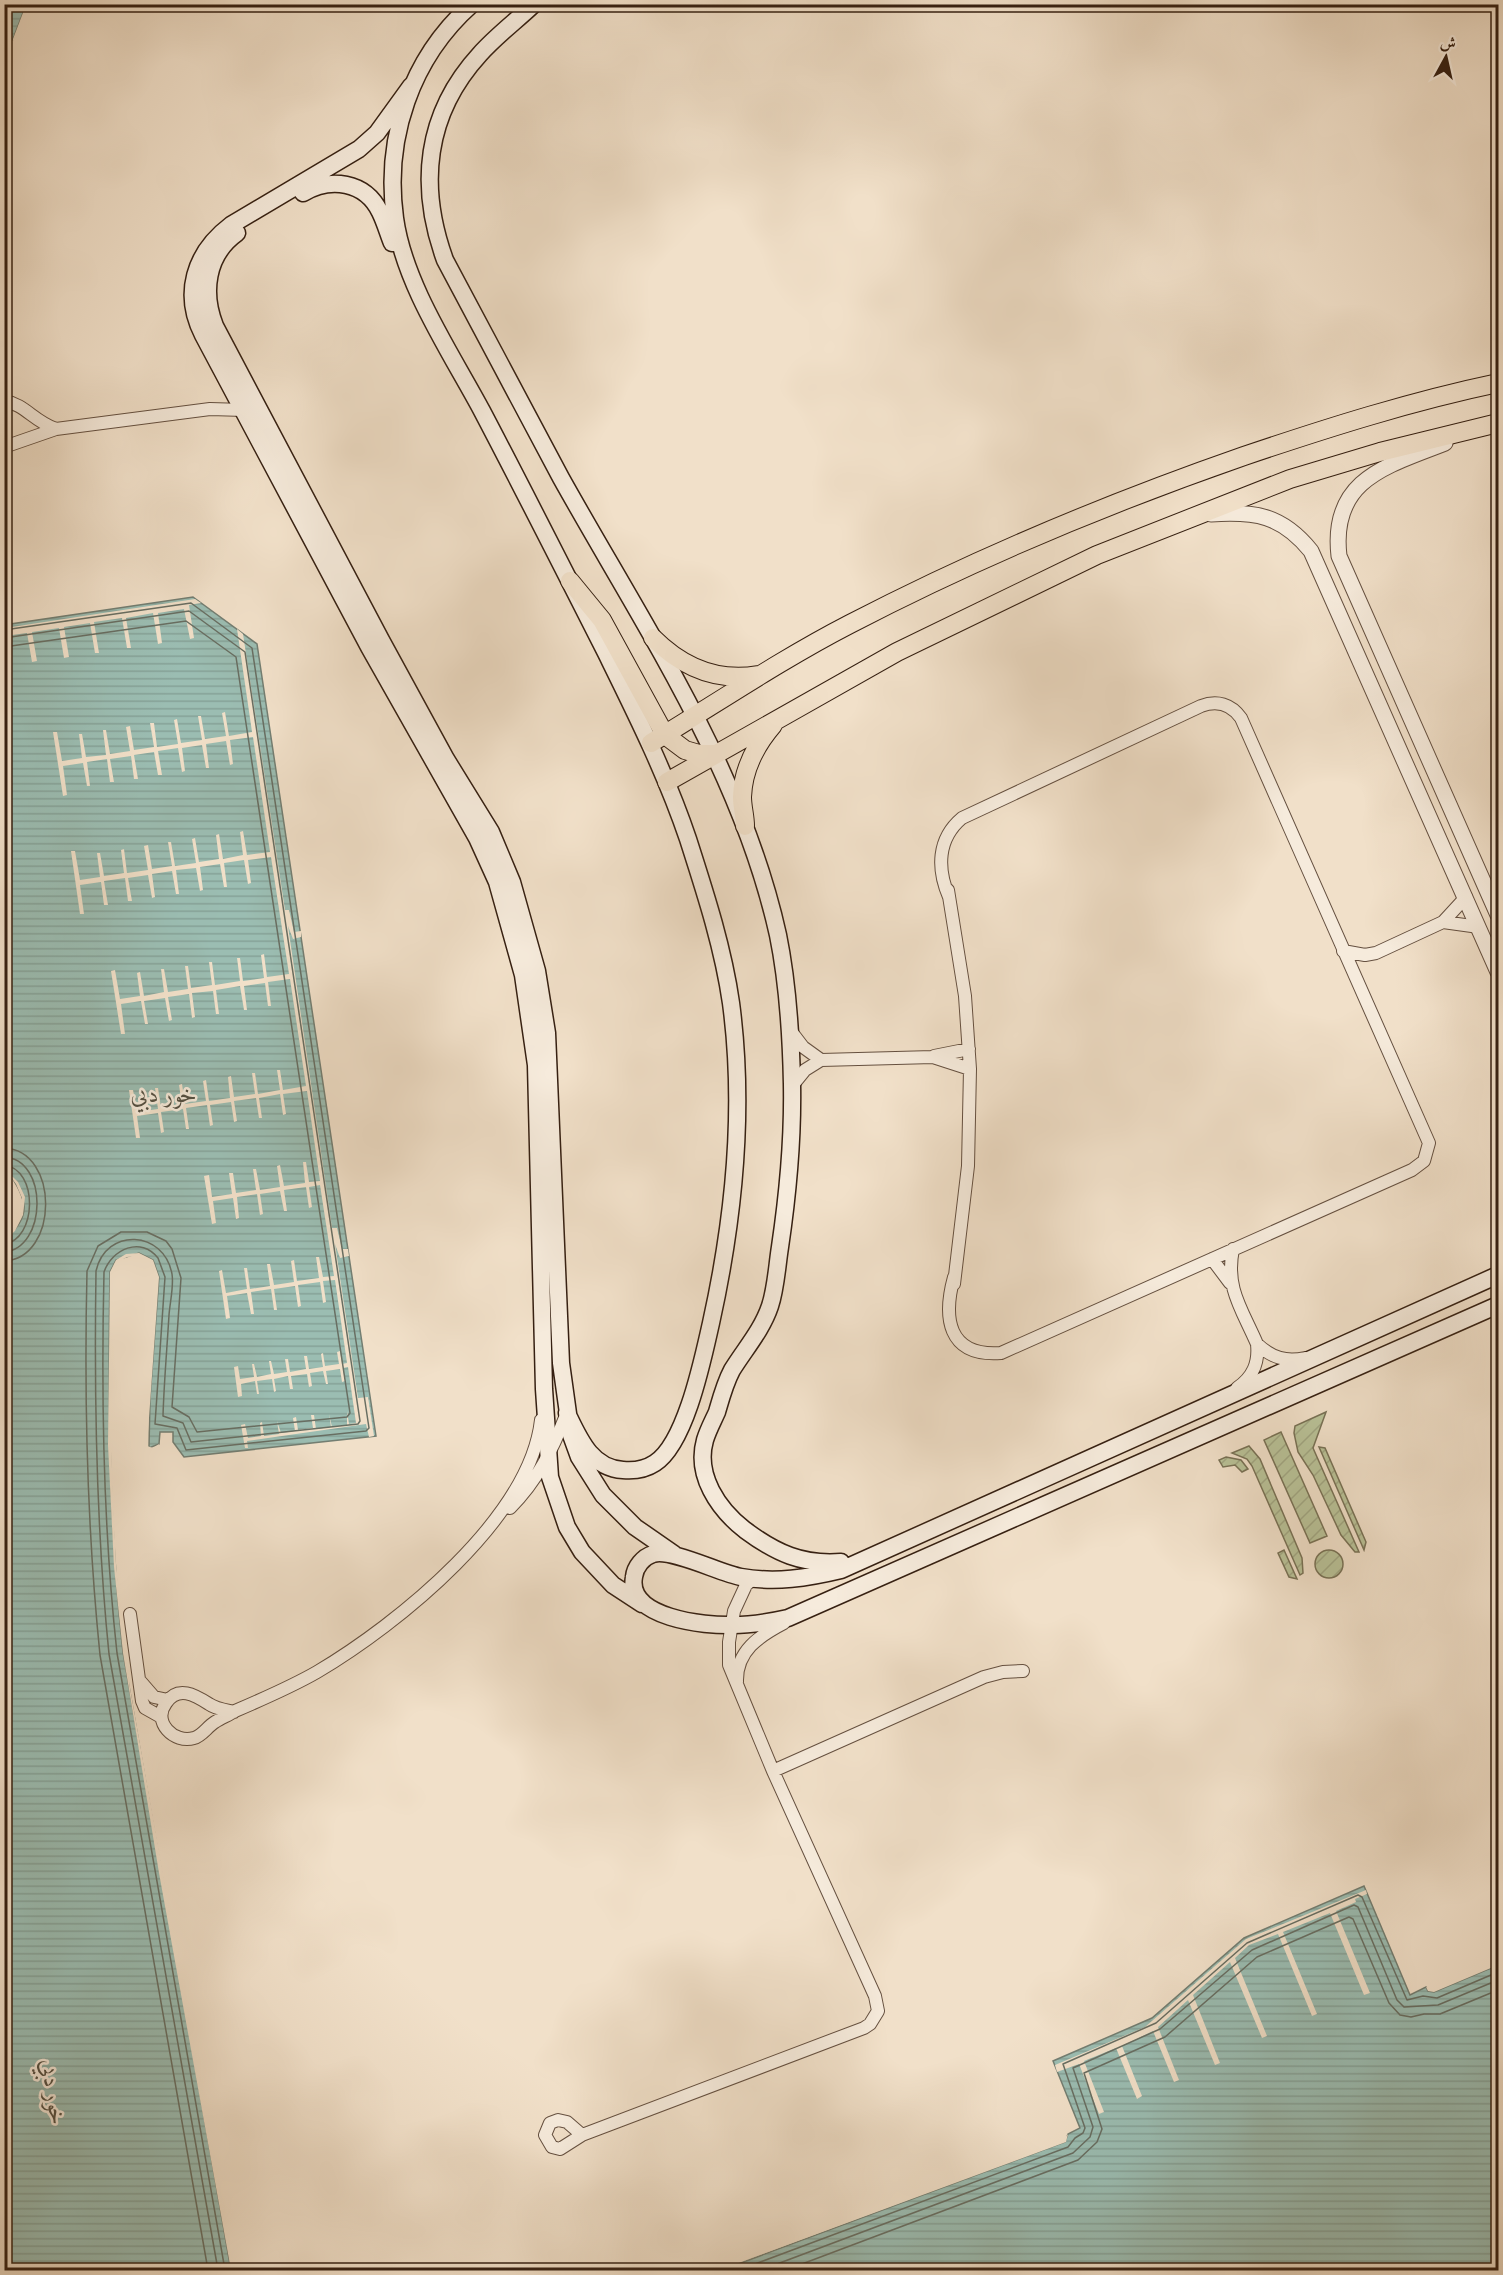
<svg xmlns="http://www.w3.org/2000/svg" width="1503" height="2275" viewBox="0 0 1503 2275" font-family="'EB Garamond',Amiri,serif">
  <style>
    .garden { fill: url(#garden-furrows); stroke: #787155; stroke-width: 1.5 }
    .water { fill: url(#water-rules); stroke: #737e72; stroke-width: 1.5 }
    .pier { fill: #f1e0c9 }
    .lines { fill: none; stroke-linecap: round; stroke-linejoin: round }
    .shore { stroke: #686e62; stroke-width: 1.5 }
    .minor-casing { stroke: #655040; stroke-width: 14 }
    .tertiary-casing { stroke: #655040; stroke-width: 17 }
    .secondary-casing { stroke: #362012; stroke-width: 19 }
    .primary-casing { stroke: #362012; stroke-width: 20 }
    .minor { stroke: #f6ebdc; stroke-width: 12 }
    .tertiary { stroke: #f6ebdc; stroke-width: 15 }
    .secondary { stroke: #f6ebdc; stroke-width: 16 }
    .primary { stroke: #f1e0c9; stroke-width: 18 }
    .labels { text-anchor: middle; stroke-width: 5; stroke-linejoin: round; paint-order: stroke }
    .water-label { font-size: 24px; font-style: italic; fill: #544f42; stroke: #f6ebdc }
  </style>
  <defs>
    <pattern id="garden-furrows" width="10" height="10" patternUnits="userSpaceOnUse" patternTransform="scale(1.5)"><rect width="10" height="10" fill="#b9c298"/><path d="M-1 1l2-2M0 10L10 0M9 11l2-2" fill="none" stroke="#a0a682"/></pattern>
    <pattern id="water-rules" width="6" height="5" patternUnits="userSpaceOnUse" patternTransform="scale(1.5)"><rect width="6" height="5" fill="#9bbdb2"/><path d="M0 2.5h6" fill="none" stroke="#86a298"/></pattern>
  </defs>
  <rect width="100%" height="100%" fill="#f1e0c9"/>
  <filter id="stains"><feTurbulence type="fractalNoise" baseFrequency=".00333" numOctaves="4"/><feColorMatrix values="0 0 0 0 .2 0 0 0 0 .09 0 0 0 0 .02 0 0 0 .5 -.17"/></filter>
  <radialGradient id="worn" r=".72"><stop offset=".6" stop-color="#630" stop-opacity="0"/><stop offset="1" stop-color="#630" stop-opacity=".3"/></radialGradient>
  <!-- garden -->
  <path class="garden" d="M1326,1412L1313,1448L1359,1552H1355L1341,1535L1313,1475L1298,1452L1294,1433L1295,1426Z
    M1281,1432L1327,1536L1310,1543L1264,1440Z
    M1249,1446L1260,1459L1302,1558L1303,1573L1300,1575L1252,1466L1247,1459L1232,1453Z
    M1319,1447L1325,1448L1366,1542L1364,1550Z
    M1226,1457L1241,1460L1248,1469L1242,1472L1235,1465L1223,1467L1219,1460Z
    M1284,1550L1297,1579L1289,1577L1278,1553Z
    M1315 1564a14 14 0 1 1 28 0a14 14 0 1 1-28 0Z"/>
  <!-- water -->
  <path class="water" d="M5,5H26L5,60Z
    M193,597L257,644L376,1436L184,1457L173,1442V1432H160L159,1444L149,1448L150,1398L159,1277L153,1260L139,1253L116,1260L110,1272C108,1399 109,1525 123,1652L231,2270H5L4,1240C34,1215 26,1199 8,1171L4,1169V625Z
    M1364,1886L1410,1995L1426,1987L1428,1991L1434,1992L1498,1965V2270H722L1065,2142L1068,2134L1080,2128L1053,2061L1152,2018L1244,1938Z"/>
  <!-- pier -->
  <path class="pier" d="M26,5H29L4,63L5,60Z
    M195,599L201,603L189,605L194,638L190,639L184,609L158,613L162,643L158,644L153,613L126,618L131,648H127L122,618L94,622L99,653H95L90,623L64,627L69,657L64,658L59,628L32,632L37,661L32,662L27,633L5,636V628Z
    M237,629L243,634L285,910H289L294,932L301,931V937L293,939L288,926L332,1228H337L342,1249H348L349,1256L340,1258L335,1244L358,1398L368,1397L374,1436L369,1437L366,1424L247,1441L248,1448H245L241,1425L245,1424L248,1438L261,1436L260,1423L262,1422L264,1436L279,1434L277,1421L281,1433L295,1431L293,1418L296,1417L298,1430L313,1428L311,1415H314L316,1429L331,1427L329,1414L332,1427L347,1425V1411L349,1424L356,1423L348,1367L343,1368L345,1381L342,1382L340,1369L326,1371L328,1384H326L323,1371L310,1373L312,1386L309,1387L307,1374L291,1376L293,1389H290L288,1376L274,1379L276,1391L274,1392L272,1379L257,1381L259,1394H257L255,1381L241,1384L242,1396L238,1397L234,1367L238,1366L240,1379L254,1377L252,1364H254L257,1377L271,1374L269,1361H271L274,1374L287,1372L285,1359H288L290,1372L306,1369L304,1356H307L309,1369L323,1367L321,1354L323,1353L325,1366L339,1364L337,1352L340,1351L342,1364L347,1363L335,1280L323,1281L326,1302L323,1303L320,1282L298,1285L301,1306L298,1307L295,1286L274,1289L277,1310H274L271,1289L251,1292L254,1314H251L247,1293L227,1296L230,1318L226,1319L219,1271L222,1270L226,1293L247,1289L244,1268H247L250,1289L270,1286L267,1264H270L274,1285L294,1282L291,1261L294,1260L297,1281L319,1278L316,1257H319L323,1277L334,1276L320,1185L309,1187L312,1207L309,1208L306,1187L284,1190L287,1211H284L280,1191L260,1194L263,1214L260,1215L257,1194L237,1197L239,1218L236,1219L233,1198L213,1201L216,1223L212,1224L204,1176L209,1175L212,1197L232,1194L229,1173H233L236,1193L256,1190L253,1169H256L260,1190L280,1187L277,1166L280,1165L284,1186L305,1183L303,1162H306L309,1182L320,1181L307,1091L283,1094L286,1114L283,1115L280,1094L259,1098L262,1118H259L256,1098L234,1101L237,1121L234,1122L231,1102L210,1105L213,1125L210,1126L207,1105L186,1108L189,1129H186L183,1109L161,1112L164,1132L161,1133L158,1113L137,1116L140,1138H136L129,1090H133L137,1112L158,1109L155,1088H158L161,1108L182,1105L179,1085L182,1084L185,1104L206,1101L203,1081L206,1080L209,1101L230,1098L228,1077L231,1076L234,1097L255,1094L252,1073H255L258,1094L280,1090L277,1070H280L283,1090L306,1086L290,979L268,982L271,1006H268L265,983L244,986L247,1010H244L240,986L216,990L219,1014H216L213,991L192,993L195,1017L192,1018L189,994L168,997L172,1020L169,1021L165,998L144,1001L148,1024H145L141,1001L121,1004L125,1034H121L111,971L115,970L120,999L140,996L137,973L140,972L144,996L164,992L161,969H164L168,992L188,989L185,966H188L191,988L212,985L209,962H212L215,985L240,981L237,958H240L243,981L264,978L261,955L264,954L267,977L289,974L271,857L248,860L251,883L248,884L244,860L224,863L227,887H224L220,864L200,867L203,890L200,891L196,868L176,870L179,894H176L172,871L152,874L155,897L152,898L148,875L128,878L132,901H128L125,878L104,881L108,905H104L101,882L80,885L84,914H80L71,851H75L80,880L100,877L97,853H100L104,876L124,873L121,850L124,849L127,873L148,870L144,846L148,845L152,869L172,866L168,842H171L175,866L196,863L192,839L195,838L199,862L219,859L216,835L219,834L223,859L243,855L240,832L243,831L247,855L270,852L253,737L230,740L233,764L230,765L226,741L206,744L209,768H206L202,745L182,748L185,771L182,772L178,748L158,751L162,775H158L154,752L134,755L138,779H134L131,756L110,759L114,782H110L107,759L87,762L90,786H87L83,763L63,766L67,795L63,796L53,732H57L62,761L82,758L79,734H82L86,757L106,755L103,730H106L110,754L130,751L126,727L130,726L134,750L154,747L150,723H154L157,747L178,744L174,720L177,719L181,743L202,740L198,716H201L205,739L226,736L222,713L225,712L229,736L252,732Z
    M5,1169L18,1182L25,1197L23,1215L15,1231L5,1240L20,1214L22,1198L16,1184Z
    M139,1253L153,1260L159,1277L147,1446L153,1448L159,1444L158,1448L149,1451L144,1447L156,1277L150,1262L139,1256L127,1257L118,1262L113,1272L111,1445L116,1564L130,1688L234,2270H231L159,1873L123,1653L114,1567L108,1445L110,1272L116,1260L126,1254Z
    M1366,1890L1367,1894L1355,1899L1356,1902L1336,1911L1370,1993L1364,1995L1330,1913L1283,1932L1317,2014L1312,2016L1278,1934L1249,1945L1235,1958L1267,2036L1262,2038L1230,1962L1193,1995L1220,2063L1215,2065L1188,2000L1158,2027L1179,2080L1174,2082L1153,2031L1122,2046L1142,2096L1137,2099L1116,2048L1084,2061L1104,2112L1099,2114L1079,2064L1057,2072L1055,2065L1145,2027L1246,1939Z
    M1498,1962V1965L1434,1992L1428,1991L1426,1987L1434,1989Z
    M1068,2134L1066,2142L719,2270L1064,2139Z"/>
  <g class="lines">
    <!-- shore -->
    <path class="shore" d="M4,630L191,603L252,648L369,1428L366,1431L186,1450L177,1428L155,1424L165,1277L158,1258C141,1236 112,1249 104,1272C101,1399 103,1526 117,1653L225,2270
      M4,638L189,611L245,652L360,1421L358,1424L191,1442L183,1423L163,1416C164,1382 167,1349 169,1315C170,1302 174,1286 172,1274C164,1230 106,1227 96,1271C94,1399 96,1526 109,1654L218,2270
      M4,647L186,621L236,657L350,1413L347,1417L197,1432L189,1417L172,1407L181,1278L172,1249L166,1241L147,1232H121L98,1246L87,1271C84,1399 87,1527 100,1655L208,2270
      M4,1148C60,1150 59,1259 4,1261
      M4,1157C49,1159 47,1249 4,1252
      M4,1165C39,1169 37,1240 4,1244
      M739,2270L1068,2147L1075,2138L1083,2133L1085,2128L1063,2064L1156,2023L1247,1943L1358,1895L1362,1897L1407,2000L1423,1996L1437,1998L1498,1972
      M761,2270L1073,2153L1090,2137L1093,2127L1073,2068L1160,2029L1252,1950L1354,1905L1358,1907L1397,2000L1404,2007L1438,2005L1498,1980
      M786,2270L1078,2160L1097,2142L1102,2129L1084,2073L1165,2037L1257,1957L1349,1917L1353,1919L1389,2003L1400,2015L1411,2017L1424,2014H1440L1498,1990"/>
    <defs>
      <path id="minor" d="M4,401C25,404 33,421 56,429
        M4,447L56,429L210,409L244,410
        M948,890L965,996L970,1069L968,1166L954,1284
        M949,897C937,869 937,839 962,818L1201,706C1217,700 1231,704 1241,718L1429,1143L1424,1161L1412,1170L1001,1353C947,1357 943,1317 954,1277
        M1443,922L1479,927
        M1343,951L1365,955L1376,953L1443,922L1466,897
        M790,1030L803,1047L821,1060
        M934,1056L969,1049
        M792,1086L805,1070L821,1060L933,1057L970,1069
        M1233,1249C1225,1288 1242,1309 1257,1344C1259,1363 1253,1377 1237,1388
        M1212,1259L1230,1283
        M1257,1344C1272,1358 1286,1362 1305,1358
        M510,1508C538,1480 552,1450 567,1413
        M130,1614L142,1701L145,1708L161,1717
        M141,1682L154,1697L168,1700
        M737,1682C736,1651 759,1636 784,1623
        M234,1712C225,1710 216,1709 209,1704C195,1695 178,1685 166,1703C152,1722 174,1744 194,1738C202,1736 207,1727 215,1722C221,1718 229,1715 235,1711C263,1699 291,1687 317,1672C398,1624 530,1518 541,1420
        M773,1771L984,1677L1003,1672L1023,1671
        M558,2120L567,2122L582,2135L560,2149L552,2147L545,2135L550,2123Z
        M582,2135L864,2028L870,2024L878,2011L875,1996L773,1771L729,1665V1642L734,1611L746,1585L754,1578"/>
      <path id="tertiary" d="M1445,443C1387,466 1330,479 1339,556L1498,915
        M1211,514C1255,511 1282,515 1311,551L1498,972"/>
      <path id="secondary" d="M472,4C411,58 384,138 395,218C404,284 451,353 482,411C524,491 565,572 606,653C636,714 666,774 688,839C705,892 723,947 731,1003C745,1108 734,1219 711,1323C703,1358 686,1443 655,1463C646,1469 634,1471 623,1470C591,1468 579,1438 567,1413
        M534,4C516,21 496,36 480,54C425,114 418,186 445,260C484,332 522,406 561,478C643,625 741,768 778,935C788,984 791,1034 792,1084C793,1138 788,1193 780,1247C777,1266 776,1288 770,1306C762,1330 745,1349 732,1370C725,1383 721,1398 717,1412C713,1421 708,1430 705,1440C695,1475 718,1509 745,1530C776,1553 802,1565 841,1562
        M411,86L377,133L359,149L231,225C194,253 182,294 203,335L369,647L477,838L497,882L523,975L536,1065L544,1389L550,1477L567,1527L582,1552L613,1585L642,1604
        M303,193C330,177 365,181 380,212C385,222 388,233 392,243
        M237,233C206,255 202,293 215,326L381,640L446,759L491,832L512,882L537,971L547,1033L561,1363L571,1435L579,1457L603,1495L635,1527L674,1554
        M1498,1275L841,1570C808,1578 775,1583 741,1577C720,1573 670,1548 653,1554C643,1557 635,1567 634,1577C626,1618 705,1626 733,1625C752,1625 770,1622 788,1618L1498,1305"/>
      <path id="primary" d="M570,581L602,620L665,735L685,750L699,754H714
        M653,638C682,667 717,682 758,675
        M651,743C717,703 782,659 850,624C977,558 1109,503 1244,456C1327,428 1412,401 1498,383
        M667,782L897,652L1097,555L1290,479L1380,452L1498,423
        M745,826C745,816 742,807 742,797C743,769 755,746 773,725"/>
    </defs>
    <!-- minor casing -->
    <use href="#minor" class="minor-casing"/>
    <!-- tertiary casing -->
    <use href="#tertiary" class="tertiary-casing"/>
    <!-- secondary casing -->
    <use href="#secondary" class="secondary-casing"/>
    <!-- primary casing -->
    <use href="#primary" class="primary-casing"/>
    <!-- minor -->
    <use href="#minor" class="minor"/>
    <!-- tertiary -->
    <use href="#tertiary" class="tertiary"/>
    <!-- secondary -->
    <use href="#secondary" class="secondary"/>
    <!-- primary -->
    <use href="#primary" class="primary"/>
  </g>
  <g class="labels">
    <!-- water labels -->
    <g class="water-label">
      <text x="164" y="1102">خور دبي</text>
      <text transform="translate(54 2092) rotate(81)" y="8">خور دبي</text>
    </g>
  </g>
  <!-- margin -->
  <rect width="1503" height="2275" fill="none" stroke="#f1e0c9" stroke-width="24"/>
  <rect x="6" y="6" width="1491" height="2263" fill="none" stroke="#362012" stroke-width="3"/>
  <rect x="12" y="12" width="1479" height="2251" fill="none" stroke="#362012" stroke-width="1.5"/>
  <!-- north arrow -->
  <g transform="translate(1446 57) rotate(8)" stroke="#f6ebdc" stroke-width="4.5" paint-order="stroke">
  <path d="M0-4.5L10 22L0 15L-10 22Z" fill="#362012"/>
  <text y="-9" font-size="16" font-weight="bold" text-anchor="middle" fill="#362012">ش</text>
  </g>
  <rect width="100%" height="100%" filter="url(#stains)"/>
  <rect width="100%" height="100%" fill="url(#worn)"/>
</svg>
